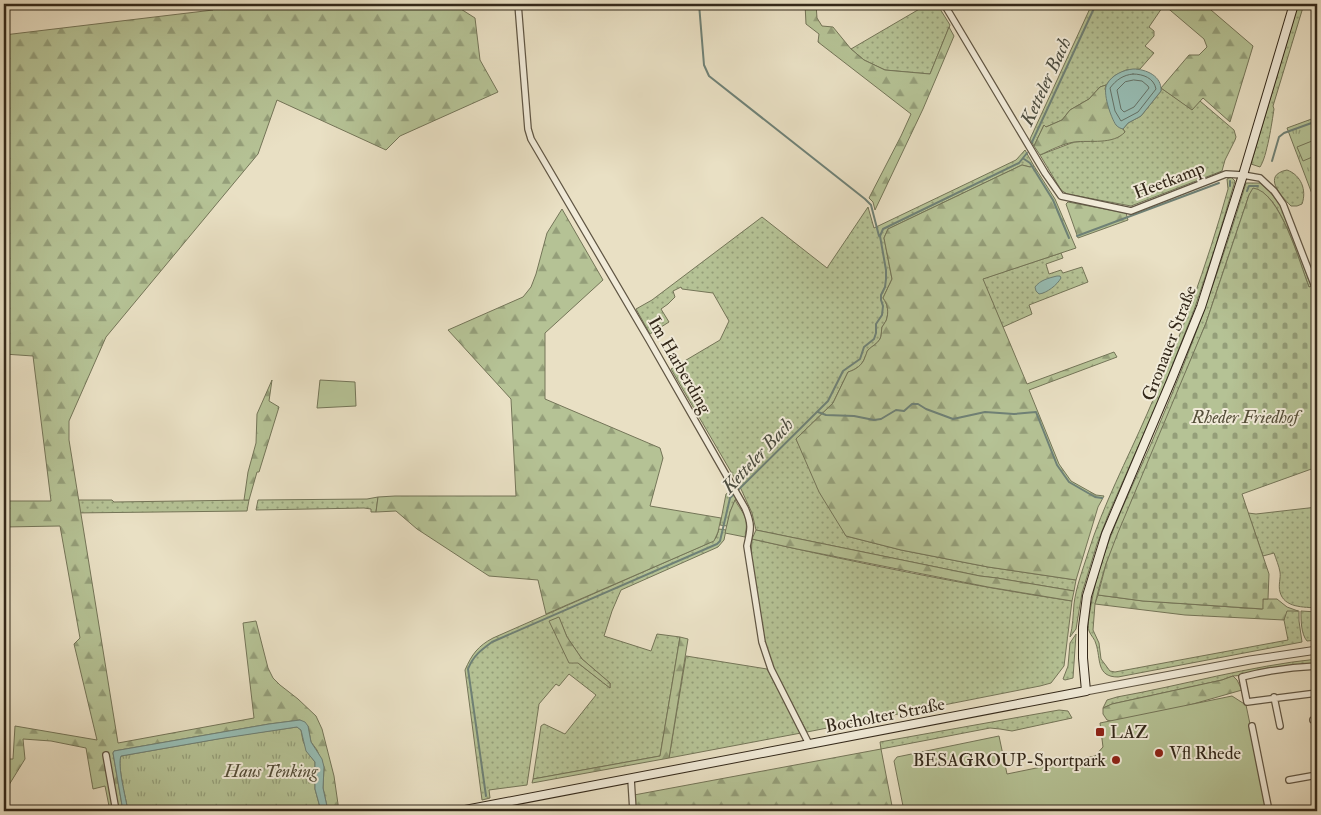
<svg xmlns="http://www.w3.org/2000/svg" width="1321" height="815" viewBox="0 0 1321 815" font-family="'IM FELL Double Pica',serif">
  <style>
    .grass { fill: url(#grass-dots); stroke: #747558; fill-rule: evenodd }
    .forest { fill: url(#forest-firs); stroke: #747558 }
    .cemetery { fill: url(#cemetery-stones); stroke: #747558 }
    .park { fill: url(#park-tufts); stroke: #747558 }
    .pitch { fill: #b5c295; stroke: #747558 }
    .water { fill: #97bdb4; stroke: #6f8176 }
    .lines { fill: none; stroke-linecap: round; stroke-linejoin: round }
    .shore { stroke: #657267; stroke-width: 1 }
    .stream { stroke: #6f8176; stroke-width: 2 }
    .minor-casing { stroke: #605644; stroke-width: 8 }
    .tertiary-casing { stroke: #605644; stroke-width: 9 }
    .secondary-casing { stroke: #33281a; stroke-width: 10 }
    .minor { stroke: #f1ebd9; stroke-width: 5.5 }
    .tertiary { stroke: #f1ebd9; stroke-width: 7 }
    .secondary { stroke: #f1ebd9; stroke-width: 8 }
    .poi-dot { fill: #8f2418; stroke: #f1ebd9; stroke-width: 2 }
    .labels { text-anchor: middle; stroke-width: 4; stroke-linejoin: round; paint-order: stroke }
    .street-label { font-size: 18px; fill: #33281a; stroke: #f1ebd9 }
    .park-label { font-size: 18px; font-style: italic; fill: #544e39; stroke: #f1ebd9 }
    .poi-label { font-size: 18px; fill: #33281a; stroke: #f1ebd9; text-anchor: start }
    .water-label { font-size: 19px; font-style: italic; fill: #4c4d40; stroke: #f1ebd9 }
  </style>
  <defs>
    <pattern id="grass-dots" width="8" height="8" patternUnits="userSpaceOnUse" patternTransform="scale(1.25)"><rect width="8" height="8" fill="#b5c295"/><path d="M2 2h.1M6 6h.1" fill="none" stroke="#949e79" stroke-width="1.8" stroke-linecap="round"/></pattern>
    <pattern id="forest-firs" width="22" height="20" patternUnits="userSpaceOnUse" patternTransform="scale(1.25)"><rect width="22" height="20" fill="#b5c295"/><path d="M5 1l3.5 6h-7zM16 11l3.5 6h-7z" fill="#949e79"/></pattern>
    <pattern id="cemetery-stones" width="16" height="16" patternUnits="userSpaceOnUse" patternTransform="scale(1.25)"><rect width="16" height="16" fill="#b5c295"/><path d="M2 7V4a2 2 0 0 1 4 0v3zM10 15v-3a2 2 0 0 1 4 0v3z" fill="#949e79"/></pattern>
    <pattern id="park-tufts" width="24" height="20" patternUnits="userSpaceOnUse" patternTransform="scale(1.25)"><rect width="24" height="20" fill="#b5c295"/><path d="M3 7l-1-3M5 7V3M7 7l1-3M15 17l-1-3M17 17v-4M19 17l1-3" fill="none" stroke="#949e79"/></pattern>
  </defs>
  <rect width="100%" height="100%" fill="#e9e0c4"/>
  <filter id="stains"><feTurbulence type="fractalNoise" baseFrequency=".004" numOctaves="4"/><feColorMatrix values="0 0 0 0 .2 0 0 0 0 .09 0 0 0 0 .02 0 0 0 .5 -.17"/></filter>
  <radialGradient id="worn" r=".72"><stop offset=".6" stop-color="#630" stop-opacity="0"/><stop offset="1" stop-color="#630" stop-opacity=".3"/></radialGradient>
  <!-- grass -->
  <path class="grass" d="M928,4H937L950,25L930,74L885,70L864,60L851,49Z
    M1092,4H1158L1164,5L1149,27L1154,31V36L1145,46L1154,53L1140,69L1126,70L1114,76L1106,85L1100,87L1089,99L1070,110L1062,120L1046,127L1044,125L1034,146L1030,139Z
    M1298,4H1304L1273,106L1274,109C1272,122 1267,157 1260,167L1251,164Z
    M1161,88L1192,109L1200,101L1234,130L1236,137L1235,140L1225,160L1222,171L1131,206L1067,194L1061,190L1040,155L1074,142L1106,140L1125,132L1123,129L1128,123L1141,116L1161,91Z
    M1025,150L1034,166L1030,167L1022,165L888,229L884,238L892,279L883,298C888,304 889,313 886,321C885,322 883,326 882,327C881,333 882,337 878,342C875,345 871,347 868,350C866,353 867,354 865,357C863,365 855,370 848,372L833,403L796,439L846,536L901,550L988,567L1076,580L1074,591L997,578L980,576L756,530L752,513L741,489L671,369L720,340L729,321L713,293L682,289L681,287L673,291L675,297L668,304L661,309L669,322L650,334L636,309L652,300L762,217L827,268L868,207L874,228L1016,160Z
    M1287,170C1301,175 1307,190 1302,204L1297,206H1291C1280,195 1262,175 1287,170Z
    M1231,177L1235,181L1215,248L1194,310L1160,397L1109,513L1097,544L1082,593L1076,629L1070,637C1073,626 1073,615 1074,604C1076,587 1083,569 1088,553C1103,505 1127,460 1147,414C1179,341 1207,266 1228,189L1227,179Z
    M1246,183H1260L1270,192L1281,206L1312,286L1309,287C1300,264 1285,211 1266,195C1263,192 1256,191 1252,190L1249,195L1206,323L1156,445L1132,500L1106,564L1100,584L1095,604L1093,630L1099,643L1101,659L1110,671L1115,672L1288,640L1284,620L1286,610L1299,611V621L1302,642L1118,677C1096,677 1101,659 1096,644C1095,639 1091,636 1089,631C1087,625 1090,611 1091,605C1102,541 1135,484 1159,425C1193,346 1221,265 1246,183Z
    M1061,253L1063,258L1046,264L1049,274L1061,270L1063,273L1082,267L1088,282L1029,305L1032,314L1003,327L982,279Z
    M732,491L736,498L730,512L727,526L720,525L726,494Z
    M378,497L376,512H371V509L364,508L256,510L258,500L367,499Z
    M69,500H112L114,502L249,500L247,511L72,513Z
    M1317,507V608C1304,607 1284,608 1280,592C1278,585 1281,578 1280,572C1279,566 1276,559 1274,553L1263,556L1248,513L1256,514Z
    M719,529L726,530L724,540L718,547L621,590L612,611L604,636L651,651L657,634L680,637L660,756L533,779L541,726L544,724L565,734L596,695L569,674L559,686L556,684L539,704L527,785L489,790L490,798L482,800L465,670C472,654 478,646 493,638L709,543L716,538ZM559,618L567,637L582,659L610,683V688L578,663L550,621Z
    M752,539C858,563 965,585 1072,601L1064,666L1051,683L1040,686L807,732L774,670L766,648L751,562Z
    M1301,611L1317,612V640L1307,641C1301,634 1301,621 1301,611Z
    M1076,634L1073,678L1065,680L1063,679L1068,666L1070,643Z
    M686,656L767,669L801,733L669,758Z
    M1317,659V663L1294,665L1256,671L1245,675L1233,676L1222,680L1112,704L1103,708L1107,700L1117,697C1184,685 1249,666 1317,659Z
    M1059,710L1068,711L1072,718L1012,731L1000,729L990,728L881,749L880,742Z"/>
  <!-- forest -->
  <path class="forest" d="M211,4H453L475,18L480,60L498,92L400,136L386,150L277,100L258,154L106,337L69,421V440L118,743L254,718L243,623L256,621L268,668L273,678L280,685L298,699L316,716L322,729L334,776L339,811H328L323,788L324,767L317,750L311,742L308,726L300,720L269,724L114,751L113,753L123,811H110L105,786L93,789L86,748L51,741L23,739L25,759L4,793V759H13L15,726L97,740L74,644L80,638L60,526L4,527V501H51L33,356L4,354V35L213,10Z
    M805,4H816L817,18L822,26L833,27L851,49L864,60L885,70L930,74L949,27L954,36L923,109L875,210L873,202L869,198L901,136L911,114L818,42L819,34L806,24Z
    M1158,4H1204L1253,46L1230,122L1203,98L1192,110L1161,88L1189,55H1199L1207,47L1204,39L1164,5Z
    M1106,85L1105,89L1119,127L1123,129L1125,132C1113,145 1090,140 1074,142C1062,144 1051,150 1040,155L1034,146L1044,125L1046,127L1062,120L1070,110L1089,99L1100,87Z
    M1022,165L1030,167L1034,166L1055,199L1076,248L983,279L1027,384L1114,352L1117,357L1029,390L1059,464L1071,481L1096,495L1104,496L1098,507L1076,580L988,567L901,550L846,536L819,492L796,439L833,403L848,372C855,370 863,365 865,357C867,353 866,353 868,350C872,346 877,344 880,339C882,335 881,331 882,327C883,326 885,322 886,321C889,313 888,304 883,298L892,279L884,238L888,229Z
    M1068,202L1126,213L1128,220L1078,238L1066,204Z
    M562,209L603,280L545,333V399L660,448L663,458L650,506L721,518L718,532L714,541L546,614L538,580L489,576L417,529L396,511L376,512L378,497L395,496H516L511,399L448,330L523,297L531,287L536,274L547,233Z
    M272,380L269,401L279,407L259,472H257L249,500H244L248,472L256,443L257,414Z
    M735,500C744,516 749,516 745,537L725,533L730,512Z
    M756,530L980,576L997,578L1074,591L1072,601L988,587L797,549L752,539Z
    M1098,595L1143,601L1262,609L1263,599H1277L1287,607L1298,611H1287L1284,620L1185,615L1095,604Z
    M559,617L567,637L582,659L610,683V688L578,663H569L549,621Z
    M680,637L688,639L669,758L532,783L533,779L660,756Z
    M1233,676L1237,680L1242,690L1179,708L1115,722L1107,720L1103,714V708L1112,704L1222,680Z
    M881,749L893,811H635L634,795Z"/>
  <!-- cemetery -->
  <path class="cemetery" d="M1253,188C1280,191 1300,264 1309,287L1312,286L1317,300V467L1242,494L1269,574L1268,599H1263V609L1143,601L1098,595L1106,564L1117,535L1206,323L1249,195Z"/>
  <!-- park -->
  <path class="park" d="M1317,117V207L1287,128Z
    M297,727L301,730L303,741L309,754L315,762V789L321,811H128C126,799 117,765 121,756L234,736Z"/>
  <!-- pitch -->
  <path class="pitch" d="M1317,139V155L1303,161L1297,147Z
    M320,380L355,382L356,406L317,408Z
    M1232,696L1246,705L1267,805L1240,809V811H904L894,761L897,757L999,736L1007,774L1095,756L1103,747L1100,723Z"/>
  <!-- water -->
  <path class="water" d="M1133,69C1146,69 1162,76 1161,91L1141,116L1128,123L1123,129C1120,128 1119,128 1116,125C1111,118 1102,92 1107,84C1112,75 1123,70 1133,69Z
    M1057,276H1060L1061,278C1057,285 1047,293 1039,294L1036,291L1035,287C1040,280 1049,278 1057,276Z
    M300,720L305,722L308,726L311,742L322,759L324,767L323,788L328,811H321L315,789V762L306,751L301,730L297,727L218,739L121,756C117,765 126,799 128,811H123L113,753L114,751L269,724Z"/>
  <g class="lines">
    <!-- shore -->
    <path class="shore" d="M1133,74C1143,74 1154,78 1156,89L1138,112L1121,121L1115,111L1110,88C1116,80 1123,75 1133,74Z
      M1134,80L1142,81L1148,86L1149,88L1134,107L1124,112L1121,109L1117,90L1125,82Z"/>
    <!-- stream -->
    <path class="stream" d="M699,4L704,65L709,76L865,199L871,205L879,236
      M1032,142L1096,4
      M1024,159L1030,163L1053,200L1069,238
      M1272,161L1279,137L1284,133L1317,121
      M1230,186V181
      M1247,191L1249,186H1258
      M1077,236L1219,183
      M818,412L826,415L854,416L874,420L881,419L896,410L904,411L912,404H918L926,409L953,419L985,412L1014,414L1036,412L1057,465L1069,482L1095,497L1102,498
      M486,796L468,669C473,656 481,650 492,642L717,544L720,541L730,498L828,401L843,371L860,359L864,347L874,339L876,333V324L882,315L883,306L881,300V295L885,287L886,279V270L880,236L883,229L1019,163L1027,153"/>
    <defs>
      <path id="minor" d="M518,4L528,129L531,139L649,340L745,508C752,524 751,529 747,546L762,642L771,669L809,744
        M944,4L1045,173L1061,196L1131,211L1226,174L1243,175L1260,178L1274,191L1283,204L1317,292
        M1317,666C1293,667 1265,671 1242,677L1247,702L1317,693
        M1274,697L1280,726
        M1313,720H1317
        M1252,726L1269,811
        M106,755L116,811
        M631,779L633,811
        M1289,780L1317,775"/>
      <path id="tertiary" d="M1086,691L1250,660L1317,650"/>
      <path id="secondary" d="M460,811L1086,691L1083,658V627L1087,596L1106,534L1171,381L1201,307L1243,175L1294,4"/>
    </defs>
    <!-- minor casing -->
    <use href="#minor" class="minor-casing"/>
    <!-- tertiary casing -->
    <use href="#tertiary" class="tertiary-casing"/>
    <!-- secondary casing -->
    <use href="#secondary" class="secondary-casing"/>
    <!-- minor -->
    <use href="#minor" class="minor"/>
    <!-- tertiary -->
    <use href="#tertiary" class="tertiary"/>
    <!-- secondary -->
    <use href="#secondary" class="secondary"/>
  </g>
  <!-- markers -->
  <g class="poi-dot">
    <rect x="1095" y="727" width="10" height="10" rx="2.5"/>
    <circle cx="1159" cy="753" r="5"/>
    <circle cx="1116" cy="760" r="5"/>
  </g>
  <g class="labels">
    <!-- street labels -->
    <g class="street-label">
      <text transform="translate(1169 180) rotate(-21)" y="6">Heetkamp</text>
      <text transform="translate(1169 343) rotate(-69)" y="6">Gronauer Straße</text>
      <text transform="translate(680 365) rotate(60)" y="6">Im Harberding</text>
      <text transform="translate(885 715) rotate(-11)" y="6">Bocholter Straße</text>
    </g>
    <!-- park labels -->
    <g class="park-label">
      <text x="1245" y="423">Rheder Friedhof</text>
      <text x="271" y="777">Haus Tenking</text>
    </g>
    <!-- poi labels -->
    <g class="poi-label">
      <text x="1110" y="738">LAZ</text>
      <text x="1169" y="759">Vfl Rhede</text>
      <text x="1106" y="766" text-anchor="end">BESAGROUP-Sportpark</text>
    </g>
    <!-- water labels -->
    <g class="water-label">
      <text transform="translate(1045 81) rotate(-65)" y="7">Ketteler Bach</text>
      <text transform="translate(757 455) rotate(-47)" y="7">Ketteler Bach</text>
    </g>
  </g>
  <!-- margin -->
  <rect width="1321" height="815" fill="none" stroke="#e9e0c4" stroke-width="20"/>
  <rect x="5" y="5" width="1311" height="805" fill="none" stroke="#33281a" stroke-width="2.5"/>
  <rect x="10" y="10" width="1301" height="795" fill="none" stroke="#33281a"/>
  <rect width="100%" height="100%" filter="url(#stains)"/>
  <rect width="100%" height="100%" fill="url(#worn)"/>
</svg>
